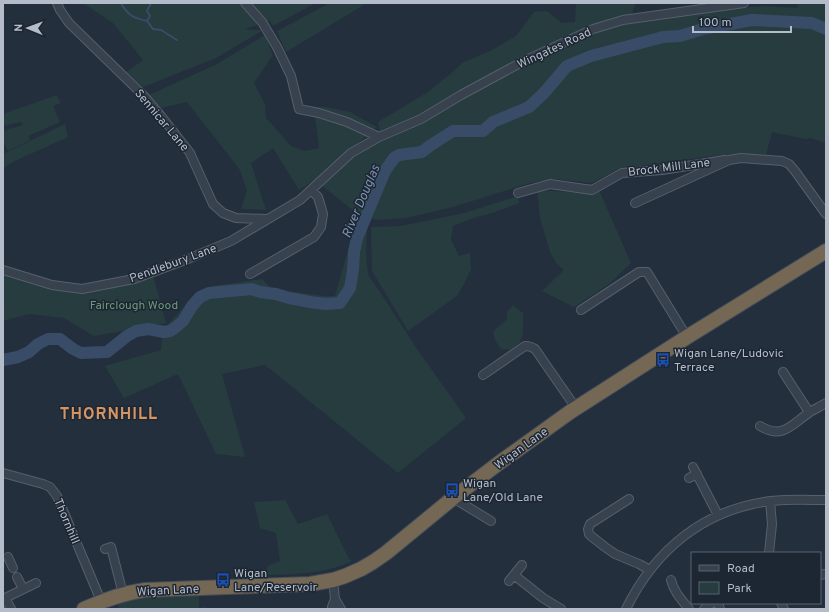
<svg xmlns="http://www.w3.org/2000/svg" width="829" height="612" viewBox="0 0 829 612" font-family="Overpass,sans-serif">
  <style>
    .green { fill: #263c3f }
    .lines { fill: none; stroke-linecap: round; stroke-linejoin: round }
    .stream { stroke: #394c67; stroke-width: 2 }
    .river { stroke: #394c67; stroke-width: 12 }
    .street-casing { stroke: #565f6c; stroke-width: 10 }
    .highway-casing { stroke: #434c59; stroke-width: 16 }
    .street { stroke: #38414e; stroke-width: 8 }
    .highway { stroke: #746855; stroke-width: 14 }
    .labels { text-anchor: middle; stroke-width: 3; stroke-linejoin: round; paint-order: stroke }
    .street-label { font-size: 12px; fill: #b4bcc9; stroke: #1d2633 }
    .park-label { font-size: 12px; fill: #6b9a76; stroke: #1d2633 }
    .poi-label { font-size: 12px; fill: #b4bcc9; stroke: #1d2633; text-anchor: start }
    .water-label { font-size: 13px; font-style: italic; fill: #7c92b1; stroke: #1d2633 }
    .district-label { font-size: 16px; font-weight: bold; letter-spacing: 1px; fill: #d59563; stroke: #1d2633 }
  </style>
  <rect width="100%" height="100%" fill="#242f3e"/>
  <!-- green -->
  <path class="green" d="M83,3H316L273,26L270,21L245,29L252,30H263L216,58L143,87L126,72L143,60L113,23Z
    M330,3H367L286,52L277,31Z
    M576,3H636L631,16L764,6L797,8L798,3H826V143L811,138L805,139L772,132L766,155L744,154L711,156L618,169L592,183L553,179L530,183L453,207L406,218L376,220L355,212L321,185L354,154L381,138L378,122L428,92L454,71L462,63L492,50L516,36L534,12L547,11L562,23L575,22Z
    M265,35L273,55L254,83L265,104L266,118L291,146L305,151L319,148L314,107H326L350,112L377,127L318,178L299,190L273,148L251,163L266,210L241,209L247,191L240,170L187,102L161,108L149,95L217,64Z
    M57,95L61,103L53,106L60,122L28,136L30,140L8,151L3,142V131L23,125L21,122L3,126V114Z
    M65,124L68,137L15,161L3,168V154Z
    M537,190L585,193L599,190L631,263L609,284L574,307L542,291L564,270L556,263L550,252L540,218Z
    M518,196L519,203L495,212L471,219L453,226L451,240L459,256L470,253L471,269L464,284L457,296L408,331L372,271L371,227L401,226L464,213Z
    M355,225L367,228L366,254L368,275L380,292L417,349L466,418L398,473L265,365L222,374L245,457L216,454L178,374L124,398L105,366L161,350L163,329L167,326L193,296L213,286L262,279L272,289L325,296H335Z
    M3,275L52,289L85,292L153,275L166,323L94,336L64,318L29,314L3,321Z
    M513,305L523,313V333L520,342L512,350L501,349L495,340L493,332L507,319V312Z
    M285,500L298,524L327,514L349,559L352,561C326,574 296,574 268,575L267,566L280,561L276,533L260,528L254,502Z
    M199,594V608L206,607V609H118L119,600Z"/>
  <g class="lines">
    <!-- stream -->
    <path class="stream" d="M121,3C128,16 134,18 147,21L150,16L147,11L151,3
      M147,21L153,29L161,30L177,40"/>
    <!-- river -->
    <path class="river" d="M3,360L18,357L29,352L38,344L48,339H60L73,349L81,353L107,352L127,336L136,331L148,329L164,332L170,331L176,327L183,321L192,306L200,297L209,293L252,289L260,292L276,294L289,298L310,302L325,304L340,303L350,288L353,270L354,252L357,238L385,171L394,158L399,155L422,152L431,145L453,131H483L493,122L529,107L544,93L567,66L591,56L663,37L680,36L703,29L752,20L812,23L826,29"/>
    <defs>
      <path id="street" d="M57,3L60,10L69,23L144,96L161,116L190,153L213,204L223,213L236,218L267,219
        M245,3L262,22L277,47L291,76L299,109L319,113L347,122L379,137
        M518,193L550,184L592,190L622,173L662,170L725,160
        M635,203L729,160L741,158L782,161L789,164L795,171L826,214
        M3,270L52,285L82,289L134,279L188,259L231,241L300,200L351,153L379,137L421,119L461,95L524,61L593,29L623,20L744,3
        M250,274L314,237L321,227L323,214L318,197L311,190
        M581,310L639,272H647L687,337
        M783,372L809,412
        M483,375L525,346C530,346 532,347 535,349L576,408
        M760,426C783,440 792,424 810,412C815,409 821,406 826,403
        M693,467L718,515
        M3,473L43,484L50,487L57,496L101,601
        M689,478L697,474
        M453,498L491,521
        M629,499L590,524L588,529L589,534L591,536L605,547L615,554L639,564L650,570
        M105,549L111,547L123,594
        M769,553L772,524L770,501
        M8,557L13,568
        M514,575L543,598L561,609
        M820,575L825,574
        M17,577L23,589
        M333,580L335,599L341,609
        M671,580C674,592 681,599 689,609
        M509,581L522,565
        M5,598L11,609
        M3,599L36,583
        M718,603L720,609
        M781,603L784,609
        M332,609V607L335,599
        M626,609C655,550 704,509 771,501C789,499 808,500 826,500
        M704,609L712,603"/>
      <path id="highway" d="M84,609C104,600 123,593 145,590L310,584L333,580L345,576L361,569L373,562L386,553L453,498L499,463L570,412L687,337L826,251"/>
    </defs>
    <!-- street casing -->
    <use href="#street" class="street-casing"/>
    <!-- highway casing -->
    <use href="#highway" class="highway-casing"/>
    <!-- street -->
    <use href="#street" class="street"/>
    <!-- highway -->
    <use href="#highway" class="highway"/>
  </g>
  <!-- icons -->
  <defs>
    <symbol id="bus-bare" viewBox="-9 -9 18 18"><path d="M-5-6H5V4H4V6H2V4H-2V6H-4V4H-5ZM-3.5-4V0h7V-4ZM-3.5 1.2v1.5H-2V1.2ZM2 1.2v1.5H3.5V1.2Z" fill="#1a4fb4" stroke="#1d2633" stroke-width="2.5" paint-order="stroke"/></symbol>
  </defs>
  <g fill-rule="evenodd">
    <use href="#bus-bare" x="653" y="350" width="20" height="20"/>
    <use href="#bus-bare" x="442" y="480" width="20" height="20"/>
    <use href="#bus-bare" x="213" y="570" width="20" height="20"/>
  </g>
  <g class="labels">
    <!-- street labels -->
    <g class="street-label">
      <text transform="translate(554 48) rotate(-25)" y="4">Wingates Road</text>
      <text transform="translate(162 120) rotate(50)" y="4">Sennicar Lane</text>
      <text transform="translate(669 167) rotate(-7)" y="4">Brock Mill Lane</text>
      <text transform="translate(173 263) rotate(-20)" y="4">Pendlebury Lane</text>
      <text transform="translate(521 448) rotate(-36)" y="4">Wigan Lane</text>
      <text transform="translate(67 521) rotate(67)" y="4">Thornhill</text>
      <text transform="translate(168 590) rotate(-3)" y="4">Wigan Lane</text>
    </g>
    <!-- park labels -->
    <g class="park-label">
      <text x="134" y="309">Fairclough Wood</text>
    </g>
    <!-- poi labels -->
    <g class="poi-label">
      <text x="674" y="357">Wigan Lane/Ludovic<tspan x="674" dy="14">Terrace</tspan></text>
      <text x="463" y="487">Wigan<tspan x="463" dy="14">Lane/Old Lane</tspan></text>
      <text x="234" y="577">Wigan<tspan x="234" dy="14">Lane/Reservoir</tspan></text>
    </g>
    <!-- water labels -->
    <g class="water-label">
      <text transform="translate(360 201) rotate(-67)" y="5">River Douglas</text>
    </g>
    <!-- district labels -->
    <g class="district-label">
      <text x="109" y="419">THORNHILL</text>
    </g>
  </g>
  <!-- border -->
  <rect width="829" height="612" fill="none" stroke="#b4bcc9" stroke-width="8"/>
  <!-- legend -->
  <rect x="691" y="552" width="130" height="52" fill="#1d2633" stroke="#59626f"/>
  <rect x="699" y="565" width="20" height="6" fill="#38414e" stroke="#59626f"/>
  <text x="727" y="572" font-size="12" fill="#b4bcc9">Road</text>
  <rect x="699" y="582" width="20" height="12" fill="#263c3f" stroke="#59626f"/>
  <text x="727" y="592" font-size="12" fill="#b4bcc9">Park</text>
  <!-- north arrow -->
  <g transform="translate(28 28) rotate(271)" stroke="#1d2633" stroke-width="3" paint-order="stroke">
  <path d="M0-3L7 15L0 10L-7 15Z" fill="#b4bcc9"/>
  <text y="-6" font-size="11" font-weight="bold" text-anchor="middle" fill="#b4bcc9">N</text>
  </g>
  <!-- scale -->
  <path d="M693 26v6h98v-6" fill="none" stroke="#b4bcc9" stroke-width="2"/>
  <text x="699" y="26" font-size="12" fill="#b4bcc9" stroke="#1d2633" stroke-width="3" paint-order="stroke">100 m</text>
</svg>
